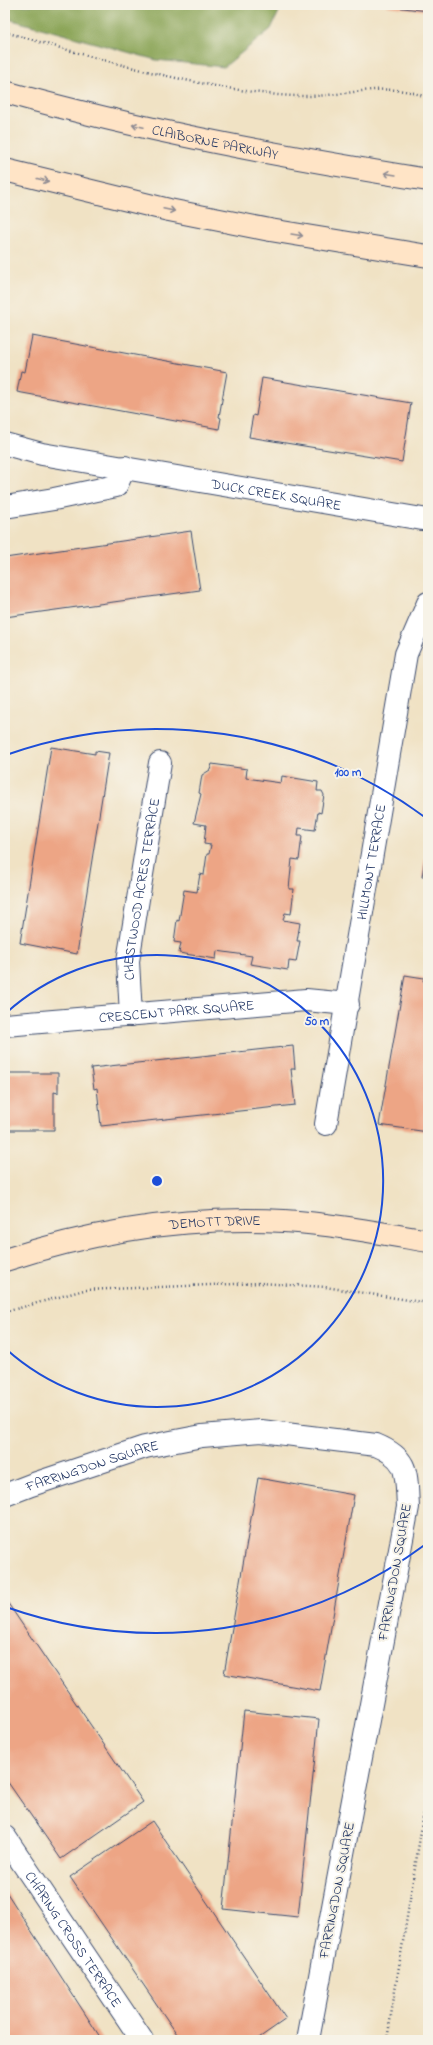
<svg xmlns="http://www.w3.org/2000/svg" width="433" height="2045" viewBox="0 0 433 2045" font-family="'Indie Flower',sans-serif">
  <style>
    .forest { fill: #8aa456; stroke: #526a5a }
    .building { fill: #eda585 }
    .lines { fill: none; stroke-linecap: round; stroke-linejoin: round }
    .street-casing { stroke: #3b4a6d; stroke-width: 24 }
    .secondary-casing { stroke: #3b4a6d; stroke-width: 24 }
    .path { stroke: #3b4a6d; stroke-width: 2.5; stroke-dasharray: 1 3; stroke-linecap: butt }
    .street { stroke: #fff; stroke-width: 22 }
    .secondary { stroke: #ffe4c6; stroke-width: 22 }
    .oneway { stroke: #8d8a92 }
    .ring { fill: none; stroke: #1d4ed8; stroke-width: 2 }
    .labels { text-anchor: middle; stroke-width: 4; stroke-linejoin: round; paint-order: stroke }
    .street-label { font-size: 14px; fill: #1b2f5e; stroke: #f7f3e8 }
    .centre { fill: #1d4ed8; stroke: #f7f3e8; stroke-width: 2 }
    .ring-label { font-size: 12px; text-anchor: middle; font-weight: bold; fill: #1d4ed8; stroke: #f7f3e8; stroke-width: 4; stroke-linejoin: round; paint-order: stroke }
  </style>
  <rect width="100%" height="100%" fill="#f7f3e8"/>
  <filter id="ink" filterUnits="userSpaceOnUse"><feTurbulence type="fractalNoise" baseFrequency=".025" numOctaves="2"/><feDisplacementMap in="SourceGraphic" scale="8" xChannelSelector="R" yChannelSelector="G"/><feConvolveMatrix kernelMatrix="1 2 1 2 8 2 1 2 1" color-interpolation-filters="sRGB"/></filter>
  <filter id="wash" filterUnits="userSpaceOnUse"><feTurbulence type="fractalNoise" baseFrequency=".012" numOctaves="4" result="noise"/><feDisplacementMap in="SourceGraphic" scale="16" xChannelSelector="R" yChannelSelector="G"/><feGaussianBlur stdDeviation="0.9" result="paint"/><feColorMatrix in="noise" values="0 0 0 0 0 0 0 0 0 0 0 0 0 0 0 0 0 1.4 0 .05"/><feComposite in="paint" operator="in"/></filter>
  <g filter="url(#wash)">
    <rect width="100%" height="100%" fill="#f0e2c4"/>
    <!-- forest -->
    <path class="forest" d="M5,5H282L271,29L224,67L156,60L5,18Z"/>
    <g id="blocks">
      <!-- building -->
      <path class="building" d="M387,5H428V11L387,6Z
        M32,336L227,372L219,417L221,418L219,429L17,392L21,371L25,372Z
        M262,378L411,403L402,462L249,437L253,415L256,416Z
        M191,531L200,590L5,617V558Z
        M51,747L95,754V751L109,753L77,954L20,943Z
        M212,764L247,769L246,778L281,783L282,776L318,782L317,791H322L324,795L321,813L318,812L315,830L299,828L298,836H302L299,860L292,859L289,889H294L291,914L285,913L283,920L300,923L297,941H300L296,962L289,961L288,970L250,964L252,956L217,951L216,959L179,953L181,943L174,942L177,920L179,921L184,890L197,892L200,874L204,875L207,854H209L211,845L204,844L206,825L194,823L201,794L199,793L202,775L210,770Z
        M427,845H428V878L422,877Z
        M405,975L424,978L423,981H428V1132L379,1125Z
        M293,1046L295,1069H291L295,1105L101,1126L97,1088L94,1089L91,1068Z
        M5,1073H58V1093L54,1092V1130H5Z
        M258,1478L354,1495L320,1691L224,1674Z
        M5,1599L143,1802L61,1859L5,1778Z
        M244,1711L319,1719L298,1917L223,1909Z
        M152,1821L286,2019L256,2040H181L70,1877Z
        M5,1890L102,2040H5Z"/>
    </g>
  </g>
  <g filter="url(#ink)">
    <use href="#blocks" fill-opacity="0" stroke="#3b4a6d" stroke-width="1"/>
    <g class="lines">
      <defs>
        <g id="street">
          <path id="s1" d="M5,444L42,454L428,520"/>
          <path d="M5,507L54,499L116,486L125,467"/>
          <path id="s2" d="M131,1015L128,961L160,763"/>
          <path id="s3" d="M5,1025L306,1000L348,1004"/>
          <path id="s4" d="M326,1124L406,654L428,603"/>
          <path id="s5" d="M5,1495L31,1485L145,1447L202,1436L261,1431L376,1445C410,1459 406,1474 408,1507L308,2040"/>
          <path id="s6" d="M5,1837L142,2040"/>
        </g>
        <g id="secondary">
          <path id="s7" d="M5,92C144,131 285,157 428,180"/>
          <path d="M5,170L169,210L270,230L428,256"/>
          <path id="s8" d="M5,1260C94,1231 190,1216 284,1221C332,1224 380,1233 428,1241"/>
        </g>
      </defs>
      <!-- street casing -->
      <use href="#street" class="street-casing"/>
      <!-- secondary casing -->
      <use href="#secondary" class="secondary-casing"/>
      <!-- path -->
      <path class="path" d="M5,32C89,56 174,82 261,93C282,96 306,97 327,95C362,92 394,83 428,98
        M5,1312L84,1290L260,1283L325,1287L428,1303
        M387,2040L428,1788"/>
      <!-- street -->
      <use href="#street" class="street"/>
      <!-- secondary -->
      <use href="#secondary" class="secondary"/>
    </g>
    <!-- one-way arrows -->
    <defs><path id="oneway-shaft" d="M-6 0H5M1.5-3L5.5 0L1.5 3" fill="none" stroke-width="1.6" stroke-linecap="round" stroke-linejoin="round"/></defs>
    <g class="oneway">
      <use href="#oneway-shaft" transform="translate(138 126) rotate(-168)"/>
      <use href="#oneway-shaft" transform="translate(390 174) rotate(-171)"/>
      <use href="#oneway-shaft" transform="translate(43 180) rotate(14)"/>
      <use href="#oneway-shaft" transform="translate(169 210) rotate(12)"/>
      <use href="#oneway-shaft" transform="translate(297 235) rotate(9)"/>
    </g>
  </g>
  <!-- distance rings -->
  <g class="ring">
    <path d="M6 1013A226 226 0 1 1 6 1349"/>
    <path d="M426 1544A452 452 0 0 1 6 1607M6 755A452 452 0 0 1 426 818"/>
  </g>
  <g class="labels">
    <!-- street labels -->
    <g class="street-label">
      <text dy="5" stroke="none"><textPath href="#s7" startOffset="216">CLAIBORNE PARKWAY</textPath></text>
      <text dy="5" stroke="none"><textPath href="#s1" startOffset="276">DUCK CREEK SQUARE</textPath></text>
      <text dy="5" stroke="none"><textPath href="#s4" startOffset="266">HILLMONT TERRACE</textPath></text>
      <text dy="5" stroke="none"><textPath href="#s2" startOffset="127">CHESTWOOD ACRES TERRACE</textPath></text>
      <text dy="5" stroke="none"><textPath href="#s3" startOffset="172">CRESCENT PARK SQUARE</textPath></text>
      <text dy="5" stroke="none"><textPath href="#s8" startOffset="214">DEMOTT DRIVE</textPath></text>
      <text dy="5" stroke="none"><textPath href="#s5" startOffset="92">FARRINGDON SQUARE</textPath></text>
      <text transform="translate(394 1572) rotate(-80)" y="5">FARRINGDON SQUARE</text>
      <text transform="translate(336 1890) rotate(-79)" y="5">FARRINGDON SQUARE</text>
      <text dy="5" stroke="none"><textPath href="#s6" startOffset="123">CHARING CROSS TERRACE</textPath></text>
    </g>
  </g>
  <circle cx="157" cy="1181" r="6" class="centre"/>
  <g class="ring-label">
    <text x="348" y="776">100 m</text>
    <text x="317" y="1025">50 m</text>
  </g>
  <!-- margin -->
  <rect width="433" height="2045" fill="none" stroke="#f7f3e8" stroke-width="20"/>
</svg>
